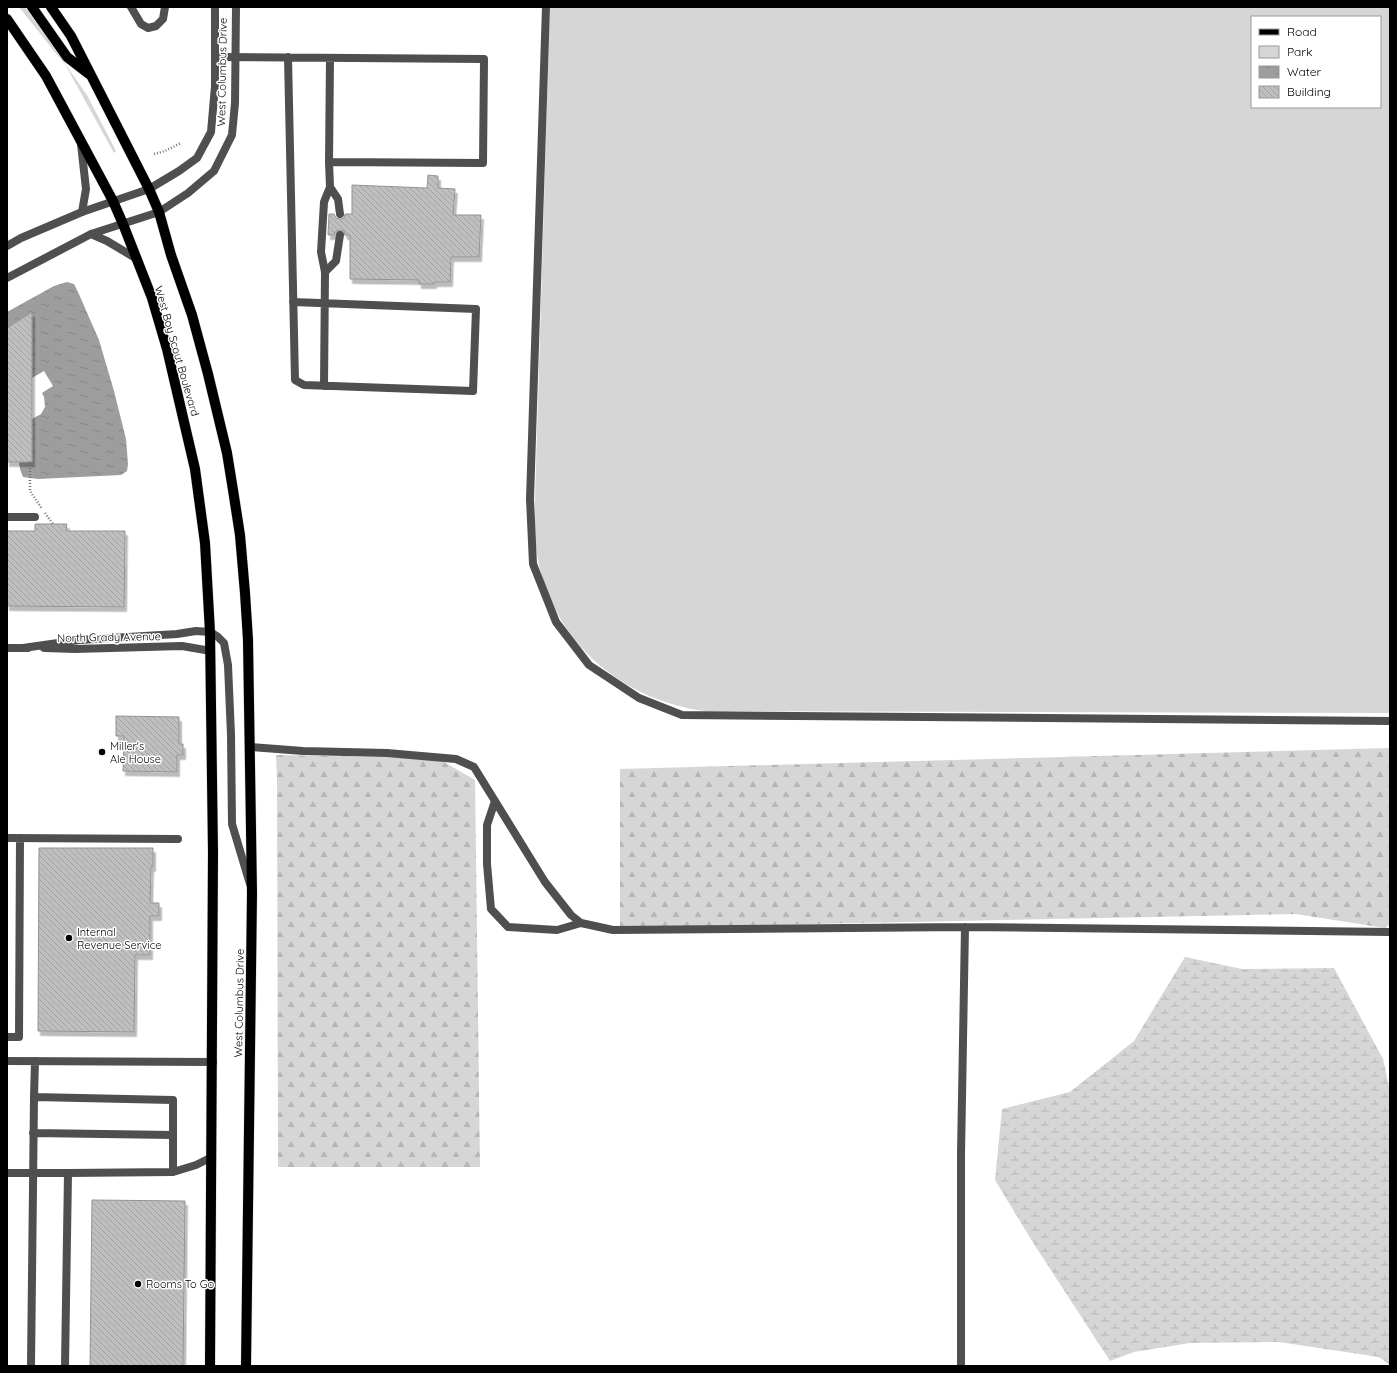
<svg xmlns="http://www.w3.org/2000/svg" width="1397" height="1373" viewBox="0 0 1397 1373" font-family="Quicksand,sans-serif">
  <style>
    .green { fill: #d6d6d6; fill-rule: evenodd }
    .forest { fill: url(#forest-firs) }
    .wetland { fill: url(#wetland-marsh) }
    .water { fill: url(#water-ripples) }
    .pier { fill: #fff }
    .building { fill: url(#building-back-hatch); stroke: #939393; filter: url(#shadow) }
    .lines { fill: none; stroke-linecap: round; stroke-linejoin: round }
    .primary-casing { stroke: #dbdbdb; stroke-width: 11 }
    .path { stroke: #717171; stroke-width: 2.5; stroke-dasharray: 1 2; stroke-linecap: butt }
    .lane { stroke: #4f4f4f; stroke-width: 8 }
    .street { stroke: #4f4f4f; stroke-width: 8 }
    .primary { stroke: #000; stroke-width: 10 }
    .poi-dot { fill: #000; stroke: #fff; stroke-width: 1.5 }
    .labels { text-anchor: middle; stroke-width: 3; stroke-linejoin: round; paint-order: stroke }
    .street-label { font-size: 11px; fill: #000; stroke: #fff }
    .poi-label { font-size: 11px; fill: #000; stroke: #fff; text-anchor: start }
  </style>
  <defs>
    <pattern id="forest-firs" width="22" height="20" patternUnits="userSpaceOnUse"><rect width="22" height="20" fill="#d6d6d6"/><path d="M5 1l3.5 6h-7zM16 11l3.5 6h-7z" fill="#b6b6b6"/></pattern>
    <pattern id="wetland-marsh" width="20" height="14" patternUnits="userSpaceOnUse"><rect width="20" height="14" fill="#d6d6d6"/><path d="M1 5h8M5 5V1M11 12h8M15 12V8" fill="none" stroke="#b6b6b6"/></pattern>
    <pattern id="water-ripples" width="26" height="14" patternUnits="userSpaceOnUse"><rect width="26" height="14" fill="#9d9d9d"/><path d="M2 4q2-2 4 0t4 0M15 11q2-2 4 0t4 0" fill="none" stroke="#858585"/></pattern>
    <pattern id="building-back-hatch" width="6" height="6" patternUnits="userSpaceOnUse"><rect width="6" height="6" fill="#bfbfbf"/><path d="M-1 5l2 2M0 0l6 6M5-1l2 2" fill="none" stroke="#a2a2a2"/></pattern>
    <filter id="shadow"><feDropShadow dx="2.5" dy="4.5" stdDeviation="0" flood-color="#0004"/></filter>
  </defs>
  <rect width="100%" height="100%" fill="#fff"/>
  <!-- green -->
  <path class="green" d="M19,7H25L87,95L116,151L114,153L66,66Z
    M550,7H1390V713L705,711C627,701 562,649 541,573C534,548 535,522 535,497ZM1252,17H1380V107H1252Z"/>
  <!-- forest -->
  <path class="forest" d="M1390,748V924L1385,928L1296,914L620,928V769Z
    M276,755L437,758L475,780L480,1167H278L277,778Z"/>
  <!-- wetland -->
  <path class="wetland" d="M1185,957L1242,969L1334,968L1383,1059L1390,1091V1365L1379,1357L1279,1342L1190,1343L1134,1352L1110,1361L1032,1241L995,1180L1002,1109L1070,1092L1134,1041Z"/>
  <!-- water -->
  <path class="water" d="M67,282L74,284L78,292L99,340L114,391L126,439L128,464L127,471L121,475L38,479L23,477L20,469L19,462H32V312L7,328V312L54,286Z"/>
  <!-- pier -->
  <path class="pier" d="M44,371L53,386L42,393L44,397L45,407L41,414L32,419V378Z"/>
  <!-- building -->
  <path class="building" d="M428,175L438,176V188L455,189L453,215H481L479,257H451L450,282H434V284H419V280L350,279V235H345L344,231L340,230L336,231L334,235H328L329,214H334L336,218L340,219L344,218L345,214H352V185L427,188Z
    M32,312V462H7V328Z
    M35,524H67L66,531H125L124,607L7,606V531H35Z
    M116,716L179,717V744H183V755H177V772L123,771L124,736H116Z
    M39,848H153V867H151L150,903H159V916H150V955H135L134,1032L38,1031Z
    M92,1200L185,1201L183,1366H90Z"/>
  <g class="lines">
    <defs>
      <path id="primary" d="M32,7L67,57L89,74
        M51,7L71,36L149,189L159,212L171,255L192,315L208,374L227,453L233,490L240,535L245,593L248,640L252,893L246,1366
        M7,19L46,76L113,201L123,224L152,298L167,349L195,469L205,543L210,632L213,852L210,1366"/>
    </defs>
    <!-- primary casing -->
    <use href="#primary" class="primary-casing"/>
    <!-- path -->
    <path class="path" d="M154,154L165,151L181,143
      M30,462V491L42,509
      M45,513L53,524"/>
    <!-- lane -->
    <path class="lane" d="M131,7L141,24L148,28L156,26L163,19L165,7
      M546,7L530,499L533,564L556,622L589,665L639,698L682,715L1390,721
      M215,57L484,59L483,163L329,162L330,58
      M288,57L295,380L304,385L473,391L476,309L293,302
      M329,162L330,187L338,199L340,214
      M325,272L336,261L340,235
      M324,386L325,272L321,252L324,202L330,187
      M7,517H35
      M250,747L303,751L387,753L456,759L474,767L545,882L571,915L581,923L613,930L965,927L1390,932
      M495,801L487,825V864L491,909L508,927L557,930L581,923
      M7,838L178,839
      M7,1037H19L20,838
      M7,1061L213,1062
      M35,1061L34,1097L173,1100V1172L196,1165L212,1157
      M33,1133L173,1135
      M7,1173H68
      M31,1366L34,1097
      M65,1366L68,1173L173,1172
      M961,1366V1154L965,927"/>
    <!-- street -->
    <path class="street" d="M81,144L86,189L82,212
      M91,234L107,241L137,259
      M7,246L21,238L82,212L149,189L179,171L197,158L211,132L215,86V7
      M7,278L91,234L159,212L188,193L214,171L232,135L235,103L236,7
      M7,648H28
      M23,648L79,640L177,634L196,631L210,632L218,637L224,643L228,665L231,735L232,824L250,884
      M44,648L75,649L182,646L211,651"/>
    <!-- primary -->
    <use href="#primary" class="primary"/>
  </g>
  <!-- markers -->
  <g class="poi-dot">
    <circle cx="102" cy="752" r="4"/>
    <circle cx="69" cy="938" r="4"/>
    <circle cx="138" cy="1284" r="4"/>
  </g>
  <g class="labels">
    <!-- street labels -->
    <g class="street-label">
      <text transform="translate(222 72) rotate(-89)" y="4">West Columbus Drive</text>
      <text transform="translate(177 351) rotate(74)" y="4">West Boy Scout Boulevard</text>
      <text transform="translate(109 637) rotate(-1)" y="4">North Grady Avenue</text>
      <text transform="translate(239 1003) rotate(-89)" y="4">West Columbus Drive</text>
    </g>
    <!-- poi labels -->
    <g class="poi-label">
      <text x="110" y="750">Miller's<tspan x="110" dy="13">Ale House</tspan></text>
      <text x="77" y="936">Internal<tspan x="77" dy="13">Revenue Service</tspan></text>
      <text x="146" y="1288">Rooms To Go</text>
    </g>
  </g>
  <!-- border -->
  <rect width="1397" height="1373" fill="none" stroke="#000000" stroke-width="16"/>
  <!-- legend -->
  <rect x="1251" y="16" width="130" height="92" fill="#ffffff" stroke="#999999"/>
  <rect x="1259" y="29" width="20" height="6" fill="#000000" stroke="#999999"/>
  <text x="1287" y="36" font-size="12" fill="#000000">Road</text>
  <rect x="1259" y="46" width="20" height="12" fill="#d6d6d6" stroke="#999999"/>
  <text x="1287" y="56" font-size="12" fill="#000000">Park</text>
  <rect x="1259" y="66" width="20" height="12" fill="url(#water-ripples)" stroke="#999999"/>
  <text x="1287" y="76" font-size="12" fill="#000000">Water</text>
  <rect x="1259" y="86" width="20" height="12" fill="url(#building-back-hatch)" stroke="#999999"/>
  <text x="1287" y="96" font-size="12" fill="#000000">Building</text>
</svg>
